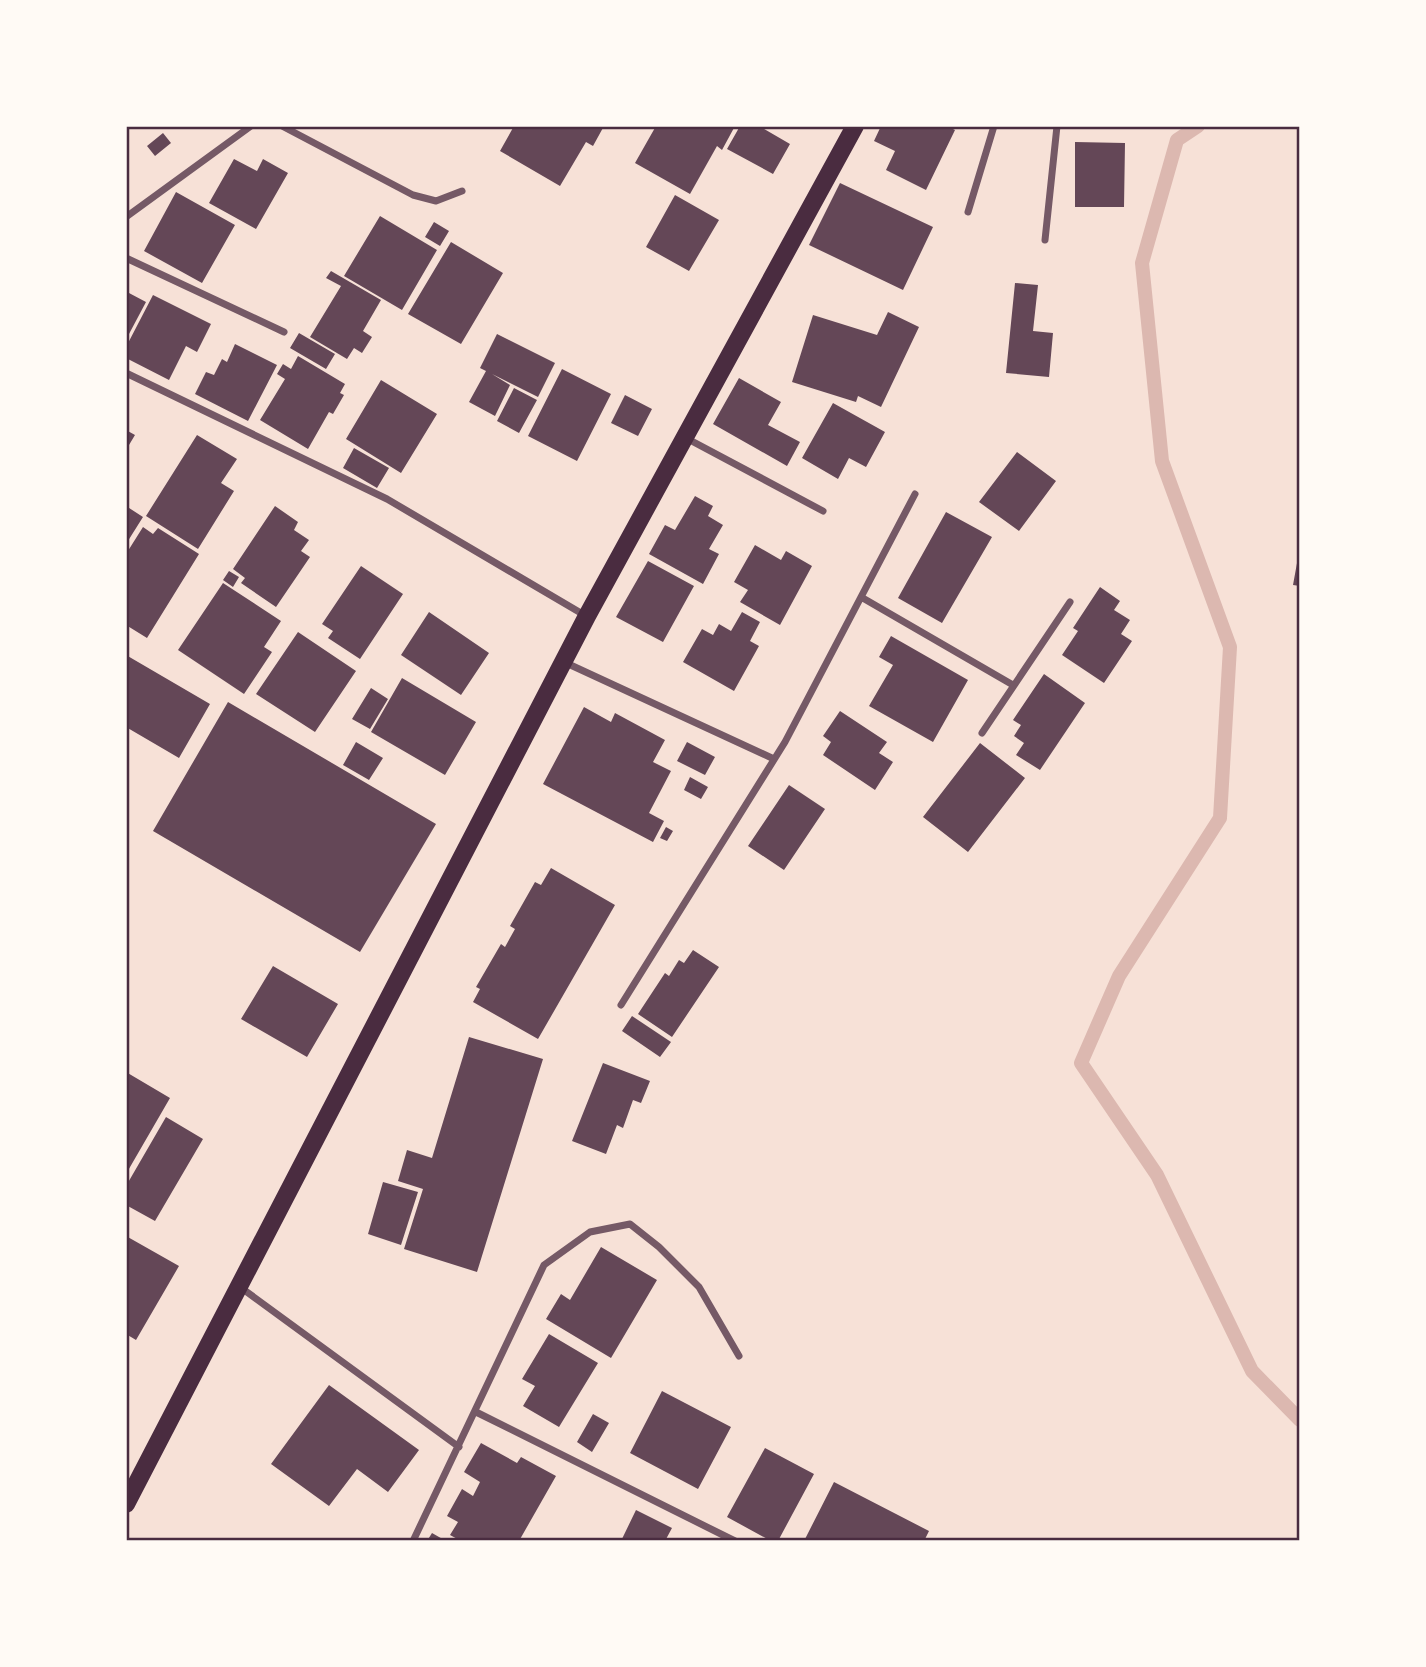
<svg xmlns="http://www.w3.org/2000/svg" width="1426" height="1667" viewBox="0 0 1426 1667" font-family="'Roboto Condensed',sans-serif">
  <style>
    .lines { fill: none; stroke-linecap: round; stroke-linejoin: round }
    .stream { stroke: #dcb8b0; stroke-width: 14 }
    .building { fill: #644757 }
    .minor { stroke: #755966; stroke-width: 7 }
    .primary { stroke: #4a2c40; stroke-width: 18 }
    .neatline { fill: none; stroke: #4a2c40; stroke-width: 2.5 }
  </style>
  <rect width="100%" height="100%" fill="#f7e1d7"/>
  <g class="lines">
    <!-- stream -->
    <path class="stream" d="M1198,126L1177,140L1142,263L1162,461L1230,647L1220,818L1119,976L1081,1063L1157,1175L1252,1371L1300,1420"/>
  </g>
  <!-- building -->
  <path class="building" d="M514,126H604L593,146L586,142L560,186L500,151Z
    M656,126H735L722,150L717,146L690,194L635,163Z
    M740,126H759L790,144L773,174L727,149Z
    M881,126H947L955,130L926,190L886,170L895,151L874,141Z
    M163,133L171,143L155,156L147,146Z
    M1075,142L1125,143L1124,207H1075Z
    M234,159L257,171L263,159L288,173L256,229L209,203Z
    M840,183L933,227L903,290L809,245Z
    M176,192L235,225L202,283L144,251Z
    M675,195L719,220L689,271L646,247Z
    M380,216L437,250L402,310L344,276Z
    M434,222L449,231L440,246L425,237Z
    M451,242L503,273L461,344L408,314Z
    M331,271L381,300L363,331L372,337L362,353L354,348L347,359L310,337L341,286L326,278Z
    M1015,283L1038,285L1033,331L1053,333L1049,377L1006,373Z
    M129,293L146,302L129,334L126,332Z
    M153,295L211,324L197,352L186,346L169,380L126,358V347Z
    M888,312L919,327L881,407L858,396L856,402L792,382L813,315L877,335Z
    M299,333L335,354L326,369L290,348Z
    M497,334L555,363L538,397L492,374L510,385L495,416L469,402L486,371L480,368Z
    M235,344L277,365L248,421L195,394L206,372L214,375L222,359L227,362Z
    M298,356L345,384L340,393L344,395L333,414L329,412L308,449L260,420L285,379L277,374L283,364L291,369Z
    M562,369L611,394L577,461L528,436Z
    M739,378L781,402L768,425L800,442L787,466L713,424Z
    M381,380L437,414L401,473L346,439Z
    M514,388L537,400L519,433L497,421Z
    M625,395L652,409L638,436L611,423Z
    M833,403L885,432L866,467L849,458L838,479L802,458Z
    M126,430L135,435L126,450Z
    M197,435L237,459L221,483L234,491L198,549L146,516Z
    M354,448L389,468L377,488L343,468Z
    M1017,452L1056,481L1019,531L979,502Z
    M695,496L713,506L708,516L723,525L709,549L719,554L703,584L649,554L665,525L675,530Z
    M126,506L143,517L126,544Z
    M275,506L298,522L294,530L309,540L301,551L310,557L276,607L241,583L245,578L233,569Z
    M946,512L992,537L942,623L898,598Z
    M143,527L153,534L158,528L199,554L147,638L126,625V554Z
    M755,545L781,560L786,551L812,566L780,625L740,602L748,590L734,582Z
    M1299,552H1300V586L1293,585Z
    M648,561L694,586L663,642L616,617Z
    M361,566L403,594L360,659L328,638L333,631L322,624Z
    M229,571L239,577L233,587L223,580Z
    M223,583L281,621L264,647L272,652L244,694L178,650Z
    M1100,587L1120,601L1114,610L1130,620L1121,634L1132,641L1104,683L1062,655L1078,631L1073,628Z
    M429,612L489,653L461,695L401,655Z
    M742,612L760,622L750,641L759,646L734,691L683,662L702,629L713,635L719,624L731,631Z
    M298,632L356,671L315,732L256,694Z
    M891,636L968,680L933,742L869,706L893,665L879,657Z
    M126,655L210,704L179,758L126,727Z
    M1044,674L1085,703L1040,770L1016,755L1024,743L1014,736L1021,725L1013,720Z
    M402,678L476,722L445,775L371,732Z
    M371,688L388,699L370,729L352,719Z
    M228,702L436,824L360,952L153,831Z
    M584,707L611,722L615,713L665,740L653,762L671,771L649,813L664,821L653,842L543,784Z
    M840,711L887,742L879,753L893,762L875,790L823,755L831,742L823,736Z
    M356,742L383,758L369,780L343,765Z
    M687,742L715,757L705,775L677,761Z
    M980,743L1025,778L968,852L923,817Z
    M690,777L708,787L701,799L684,790Z
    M789,785L825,809L784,870L748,846Z
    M666,827L673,831L667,841L660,838Z
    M551,868L615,905L538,1039L473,1002L480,989L476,987L501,944L505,947L515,929L510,926L535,882L541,885Z
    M693,950L719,967L672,1037L638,1014L665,973L669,976L679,960L684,963Z
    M273,966L338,1004L307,1057L241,1019Z
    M632,1016L671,1042L660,1057L622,1031Z
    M469,1037L543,1059L477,1272L404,1249L423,1189L398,1181L407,1150L432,1158Z
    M603,1063L650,1081L641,1103L633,1100L623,1128L617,1125L606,1154L572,1141Z
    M126,1072L170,1098L126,1174Z
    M166,1117L203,1139L155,1221L126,1205V1186Z
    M383,1182L418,1192L401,1245L368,1234Z
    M126,1236L179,1266L136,1340L126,1334Z
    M601,1247L657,1280L611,1358L546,1319L561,1294L570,1300Z
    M549,1334L598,1363L559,1427L523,1406L535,1386L522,1379Z
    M329,1385L419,1450L388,1492L357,1469L329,1506L271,1464Z
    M662,1391L731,1427L698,1489L630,1453Z
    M593,1414L609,1423L592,1452L577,1442Z
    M481,1443L517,1463L521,1457L556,1476L519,1541H461L450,1535L458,1522L447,1516L462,1489L473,1496L480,1482L464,1472Z
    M765,1448L814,1474L778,1541H771L727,1517Z
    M834,1482L929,1531L924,1541H804Z
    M636,1510L672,1528L665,1541H621Z
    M432,1533L446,1541H427Z"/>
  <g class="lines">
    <!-- minor -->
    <path class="minor" d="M282,126L413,195L436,201L462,191
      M968,212L994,126
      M126,217L251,126
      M1045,240L1057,126
      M126,258L284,332
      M126,373L387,499L586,616
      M686,438L823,511
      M861,597L1013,685
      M564,662L774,759
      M982,733L1070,602
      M621,1005L785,742L915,494
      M240,1287L459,1447
      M476,1412L735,1541
      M413,1541L544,1265L590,1232L630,1224L659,1247L699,1287L739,1356"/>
    <!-- primary -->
    <path class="primary" d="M126,1504L587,616L855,126"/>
  </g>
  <!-- border -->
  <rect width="1426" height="1667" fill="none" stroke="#fffaf5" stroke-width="256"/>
  <rect x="128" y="128" width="1170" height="1411" class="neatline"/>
</svg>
